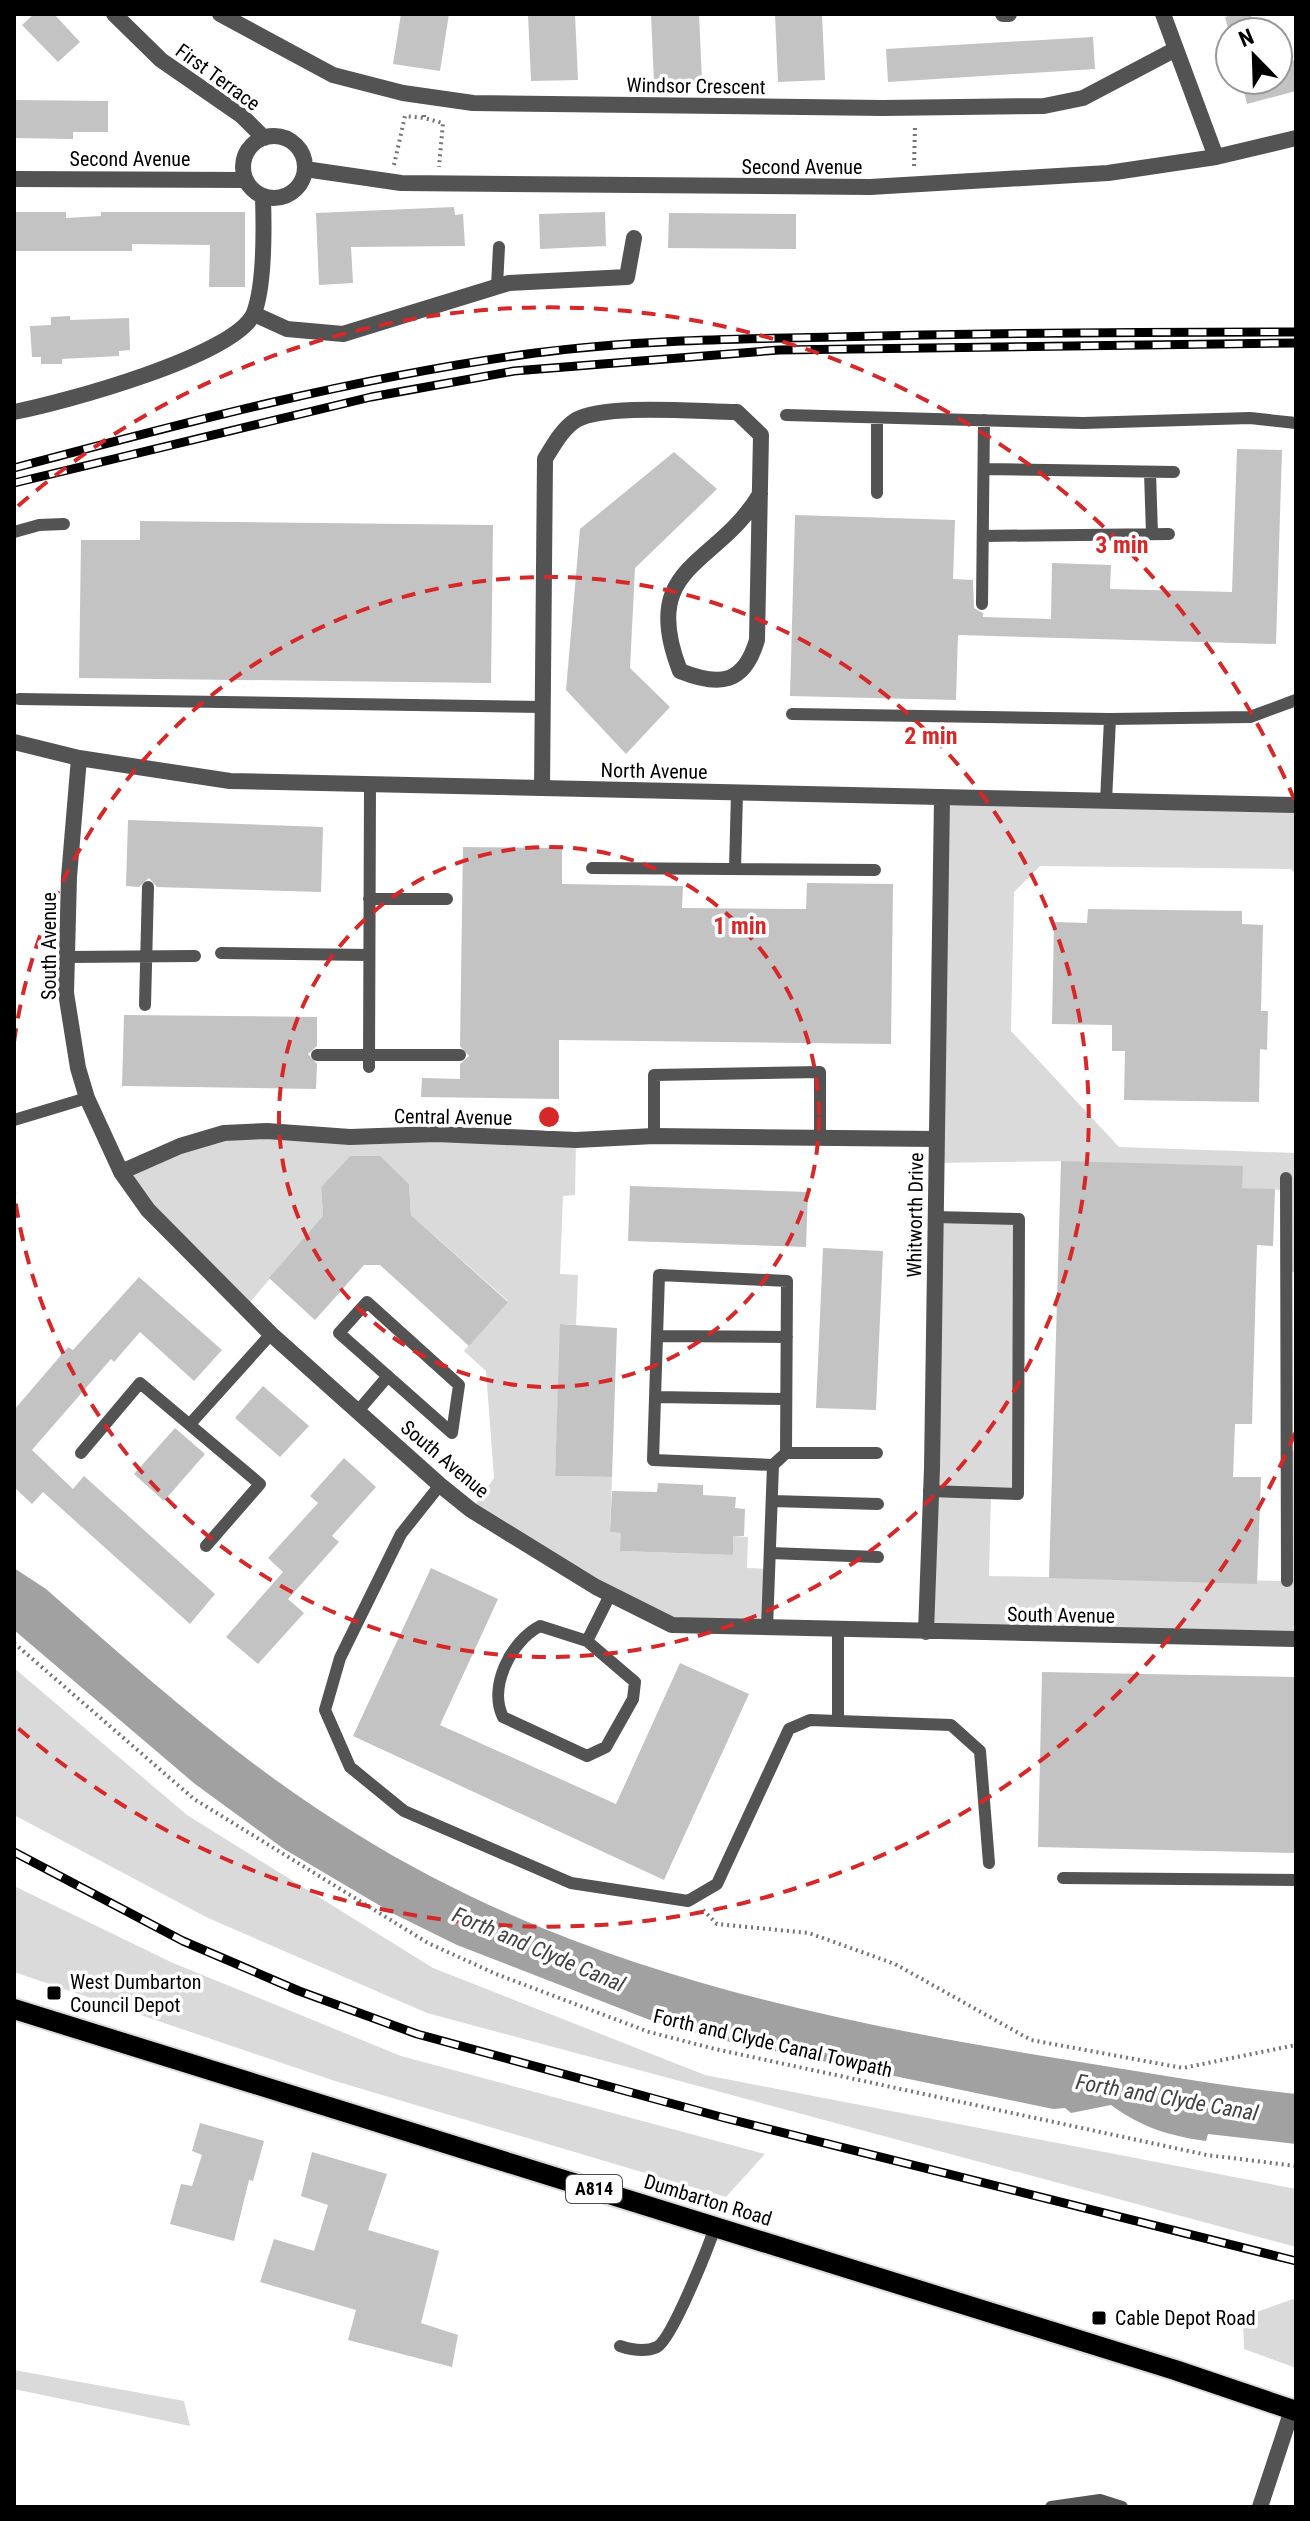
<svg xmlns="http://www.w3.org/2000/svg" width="1310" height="2521" viewBox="0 0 1310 2521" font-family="'Roboto Condensed',sans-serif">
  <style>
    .green { fill: #dadada }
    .water { fill: #a1a1a1 }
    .building { fill: #c3c3c3 }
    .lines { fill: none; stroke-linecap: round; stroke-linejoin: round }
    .primary-casing { stroke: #dbdbdb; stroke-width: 24 }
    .path { stroke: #757575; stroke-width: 4; stroke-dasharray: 2 4; stroke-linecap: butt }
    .lane { stroke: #535353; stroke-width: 12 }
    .street { stroke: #535353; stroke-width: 16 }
    .primary { stroke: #000; stroke-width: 20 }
    .rail-casing { stroke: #000; stroke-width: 9 }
    .rail { stroke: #fff; stroke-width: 6; stroke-dasharray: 18; stroke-linecap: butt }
    .ring { fill: none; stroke: #d62828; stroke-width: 4; stroke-dasharray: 14 10 }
    .poi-dot { fill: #000; stroke: #fff; stroke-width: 3 }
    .labels { text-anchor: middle; stroke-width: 7; stroke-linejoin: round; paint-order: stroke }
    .shield { fill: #fff; stroke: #4c4c4c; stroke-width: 2 }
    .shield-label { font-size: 18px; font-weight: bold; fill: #000 }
    .street-label { font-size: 20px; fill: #000; stroke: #fff }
    .poi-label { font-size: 20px; fill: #000; stroke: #fff; text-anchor: start }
    .water-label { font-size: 22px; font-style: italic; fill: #424242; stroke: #fff }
    .centre { fill: #d62828; stroke: #fff; stroke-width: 4 }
    .ring-label { font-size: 24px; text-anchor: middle; font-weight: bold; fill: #d62828; stroke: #fff; stroke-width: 7; stroke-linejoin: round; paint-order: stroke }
  </style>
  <rect width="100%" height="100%" fill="#fff"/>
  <!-- green -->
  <path class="green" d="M942,798L1296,805V875L1291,869L1040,866L1014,892L1011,1031L1119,1147L1296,1153V1272H1286L1285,1190L1242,1188L1066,1161L936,1163Z
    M224,1133L576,1140L575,1195L563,1196L560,1274L578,1275L576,1325L561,1324L555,1476L612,1477L610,1532L621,1533V1551L732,1555L733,1536L748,1537L747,1568L769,1569L767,1628L672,1625L471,1510L494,1478L486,1371L464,1351L508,1301L411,1215L409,1184L380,1157L350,1156L321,1187L323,1216L245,1308L121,1172Z
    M935,1217L1019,1219L1018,1494H991L989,1576L1287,1581L1285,1451H1296V1639L926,1632Z
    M14,1668L187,1815L433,1968L705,2075L1296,2189V2247L427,2013L208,1918L14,1815Z
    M14,1886L173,1963L401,2056L765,2154L726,2197L335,2081L14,1972Z
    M1293,2299L1296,2300V2368L1244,2349L1243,2317Z
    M14,2370L184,2401L190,2426L14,2389Z"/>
  <!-- water -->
  <path class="water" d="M14,1568L46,1589C145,1676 242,1764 355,1833C567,1965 806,2017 1049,2057C1131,2070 1213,2085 1296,2094V2144L1208,2134L1206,2141C1169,2136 1141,2127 1111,2105L1071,2113L1065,2108L1053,2109L721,2040L650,2020L457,1945L394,1914L284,1849L195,1784L14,1630Z"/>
  <!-- building -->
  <path class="building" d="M34,14H54L80,42L58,62L22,25Z
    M401,14H449L440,71L393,64Z
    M528,14H575L578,80L531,81Z
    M651,14H699L702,81L654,83Z
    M775,14H822L825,80L778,82Z
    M1236,14H1251L1255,32H1229L1225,17Z
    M1093,37L1095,69L888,82L886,49Z
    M1296,60V91L1247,104L1241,80H1278V64Z
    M14,100L108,101V132H73V139L14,138Z
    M454,207L455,215L463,214L465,246L351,247L353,283L319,285L316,213Z
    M14,212H66V218L101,216V212H245V287H209L210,245L132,244V251H14Z
    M605,212L606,246L540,249L539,214Z
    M669,213L796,214V249L668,248Z
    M70,316V320L129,318L130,350L119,351V356L62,359V364H41V357H32L30,326L51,325V317Z
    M1237,449L1282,450L1276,644L958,635L956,700L790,696L795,515L955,520L953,579L973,580L974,608L983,613V617L1051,619L1052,563L1111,565L1110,589L1232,592Z
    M674,452L717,489L635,568L630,668L670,707L626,754L566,690L580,529Z
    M140,521L493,525L491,683L79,678L81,540H140Z
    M128,820L323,827L321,892L157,887L149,878L139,887L126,886Z
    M463,847L562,848V884L683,886L682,908L806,909L807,883L893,884L891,1044L559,1040V1099L421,1097L422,1078L460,1079V1064L469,1056L460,1046Z
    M1088,909L1242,911V924L1263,925L1261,1011H1268L1267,1050L1260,1049L1259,1102L1124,1100L1125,1051H1112V1025L1052,1024L1054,922L1087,923Z
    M124,1015L317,1017V1046L308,1054L317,1064L316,1089L122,1086Z
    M350,1156H380L409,1184L411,1215L508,1302L469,1346L380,1265H364L315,1320L269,1278L323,1216L321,1187Z
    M1061,1161L1243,1166L1242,1188L1275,1189L1273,1246L1257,1245L1252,1424H1235L1233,1477H1261L1257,1584L1049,1578Z
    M630,1186L808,1192L806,1247L628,1241Z
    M823,1248L883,1251L876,1410L816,1408Z
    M139,1277L222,1350L194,1381L140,1332L114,1362L111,1359L32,1450L73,1489L84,1476L215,1594L190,1624L43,1492L32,1504L14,1487V1410L68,1347L73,1350Z
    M560,1324L617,1328L612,1477L555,1476Z
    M263,1386L309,1426L280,1457L235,1418Z
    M175,1428L205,1454L164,1501L134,1474Z
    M344,1458L376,1487L332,1536L339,1542L288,1599L304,1613L258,1664L226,1637L283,1572L268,1558L318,1503L310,1496Z
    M658,1483L703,1485V1495L736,1497L735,1508L745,1509L744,1536H733V1555L620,1551L621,1533L610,1532L612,1491L657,1492Z
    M431,1568L498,1599L440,1725L616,1804L680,1663L749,1694L664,1880L353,1736Z
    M1042,1672L1296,1677V1853L1038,1847Z
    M200,2123L264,2141L253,2181L249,2180L234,2241L170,2224L181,2184L192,2186L202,2155L192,2151Z
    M312,2152L387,2174L368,2230L439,2251L421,2323L458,2335L452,2367L348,2340L356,2310L260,2282L274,2239L314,2251L328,2205L301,2196Z"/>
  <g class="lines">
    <defs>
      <path id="primary" d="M14,2009L1175,2370L1296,2411"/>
    </defs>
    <!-- primary casing -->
    <use href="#primary" class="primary-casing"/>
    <!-- path -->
    <path class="path" d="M424,115V118L443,123L439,167
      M394,165L405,116L424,118
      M914,166L915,126
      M14,1643L194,1799L428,1943L496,1974L649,2032L715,2049L1207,2155L1296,2166
      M703,1910L717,1924L809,1933L895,1964L1031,2040L1183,2068L1296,2045"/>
    <!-- lane -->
    <path class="lane" d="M497,286L499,247
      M786,415L1083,423L1250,418L1296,423
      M984,469L1174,472
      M1150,472L1152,534
      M877,493V418
      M14,532L39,525L64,524
      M983,536L1169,534
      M982,604L984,420
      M19,699L543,707
      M792,714L1110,719
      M1106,801L1110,719L1250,717L1296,700
      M592,868L875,870
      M735,869L737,793
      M369,899H447
      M221,953L369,955
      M67,957L195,956
      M145,1005L148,887
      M317,1055H460
      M369,1067L370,786
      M14,1120L87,1098
      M654,1136V1075L820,1072V1137
      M1286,1178L1287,1581
      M367,1302L459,1385L452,1433L339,1333Z
      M657,1336L787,1337
      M655,1397L786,1399
      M358,1411L388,1376
      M190,1424L271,1334
      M81,1453L140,1383L260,1484L206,1546
      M786,1453H877
      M440,1485L401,1534L340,1658L325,1710L350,1767L404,1811L571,1883L688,1901L717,1884L789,1729L810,1720L838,1721V1631
      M929,1491L1018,1494L1019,1219L935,1217
      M772,1501L878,1504
      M770,1553L878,1557
      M767,1628L773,1465L653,1460L659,1275L787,1281L786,1453L773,1465
      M587,1641L540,1626C511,1641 488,1687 503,1717L587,1756L606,1747L633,1699L635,1682L587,1641L610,1595
      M838,1721L951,1725L980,1751L989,1863
      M1063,1878L1296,1880
      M620,2346C632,2350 646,2352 657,2347C672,2339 708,2248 715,2227
      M1051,2507L1100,2500L1122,2507"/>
    <!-- street -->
    <path class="street" d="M114,14L161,60L242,116L264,138
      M220,14L333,75L403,93L473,103L883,108L1044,106L1083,98L1176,49
      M1003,14H1009
      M1163,14L1216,157
      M243 167a31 31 0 1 1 62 0a31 31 0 1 1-62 0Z
      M305,169L401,183L870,187L1108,173L1216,157L1296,138
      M14,179L246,180
      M254,314L287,329L343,334L509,283L627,277L634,238
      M14,412C61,403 236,356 254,313C265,284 264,228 263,197
      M14,742L79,758L230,781L1296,805
      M79,758L69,877L66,993L78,1068L87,1098L121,1172L148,1210L271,1334L440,1485L471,1510L596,1587L672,1625L1296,1639
      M542,788L545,459C553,446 562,429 576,420C606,403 700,412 737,412L761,435L757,640C744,684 720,687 680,671C638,564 717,567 760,494
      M121,1172L180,1146L224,1133L267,1131L350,1137L436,1134L576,1140L654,1136L936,1139
      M926,1632L932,1468L942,798
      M1260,2507L1292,2410"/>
    <!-- primary -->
    <use href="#primary" class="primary"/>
    <defs>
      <path id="rail" d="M14,468C186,422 358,377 535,353C634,340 734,339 834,337C988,333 1142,332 1296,332
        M14,483L371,397L514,371L779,350L1296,343
        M14,1852L183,1941L299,1991L417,2034L721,2117L1296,2261"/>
    </defs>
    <!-- rail casing -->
    <use href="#rail" class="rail-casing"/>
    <!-- rail -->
    <use href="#rail" class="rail"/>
  </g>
  <!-- distance rings -->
  <g class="ring">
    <circle cx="549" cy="1117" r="270"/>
    <path d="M14 1042A540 540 0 1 1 14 1192"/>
    <path d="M1295 1433A810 810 0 0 1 18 1728M18 506A810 810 0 0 1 1295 801"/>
  </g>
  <!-- markers -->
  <g class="poi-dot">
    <rect x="46" y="1985" width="16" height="16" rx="4"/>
    <rect x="1091" y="2310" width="16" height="16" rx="4"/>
  </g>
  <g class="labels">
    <!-- shield labels -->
    <rect class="shield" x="566" y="2175" width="56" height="28" rx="6"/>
    <g class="shield-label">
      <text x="594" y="2195">A814</text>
    </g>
    <!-- street labels -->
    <g class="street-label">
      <text transform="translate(218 77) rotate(36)" y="7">First Terrace</text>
      <text transform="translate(696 86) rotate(1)" y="7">Windsor Crescent</text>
      <text x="130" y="166">Second Avenue</text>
      <text x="802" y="174">Second Avenue</text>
      <text transform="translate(654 771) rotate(1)" y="7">North Avenue</text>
      <text transform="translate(49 946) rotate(-90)" y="7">South Avenue</text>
      <text transform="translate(453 1117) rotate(1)" y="7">Central Avenue</text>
      <text transform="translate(915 1215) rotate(-89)" y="7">Whitworth Drive</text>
      <text transform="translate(445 1459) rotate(40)" y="7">South Avenue</text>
      <text transform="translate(1061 1615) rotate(1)" y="7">South Avenue</text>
      <text transform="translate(773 2043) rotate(13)" y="7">Forth and Clyde Canal Towpath</text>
      <text transform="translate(708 2200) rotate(17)" y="7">Dumbarton Road</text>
    </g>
    <!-- poi labels -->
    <g class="poi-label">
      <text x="70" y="1989">West Dumbarton<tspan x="70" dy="23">Council Depot</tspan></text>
      <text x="1115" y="2325">Cable Depot Road</text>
    </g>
    <!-- water labels -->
    <g class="water-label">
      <text transform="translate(539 1949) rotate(23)" y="8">Forth and Clyde Canal</text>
      <text transform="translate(1167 2097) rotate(10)" y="8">Forth and Clyde Canal</text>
    </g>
  </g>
  <circle cx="549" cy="1117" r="12" class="centre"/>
  <g class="ring-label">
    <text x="1122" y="553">3 min</text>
    <text x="931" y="744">2 min</text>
    <text x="740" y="934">1 min</text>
  </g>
  <!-- border -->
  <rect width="1310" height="2521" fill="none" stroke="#000000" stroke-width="32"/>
  <!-- north arrow -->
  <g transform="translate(1254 56) rotate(337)"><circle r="38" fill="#ffffff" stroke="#999999" stroke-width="2"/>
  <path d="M0-6L14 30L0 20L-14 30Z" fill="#000000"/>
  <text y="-12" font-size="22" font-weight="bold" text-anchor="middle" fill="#000000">N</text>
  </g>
</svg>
